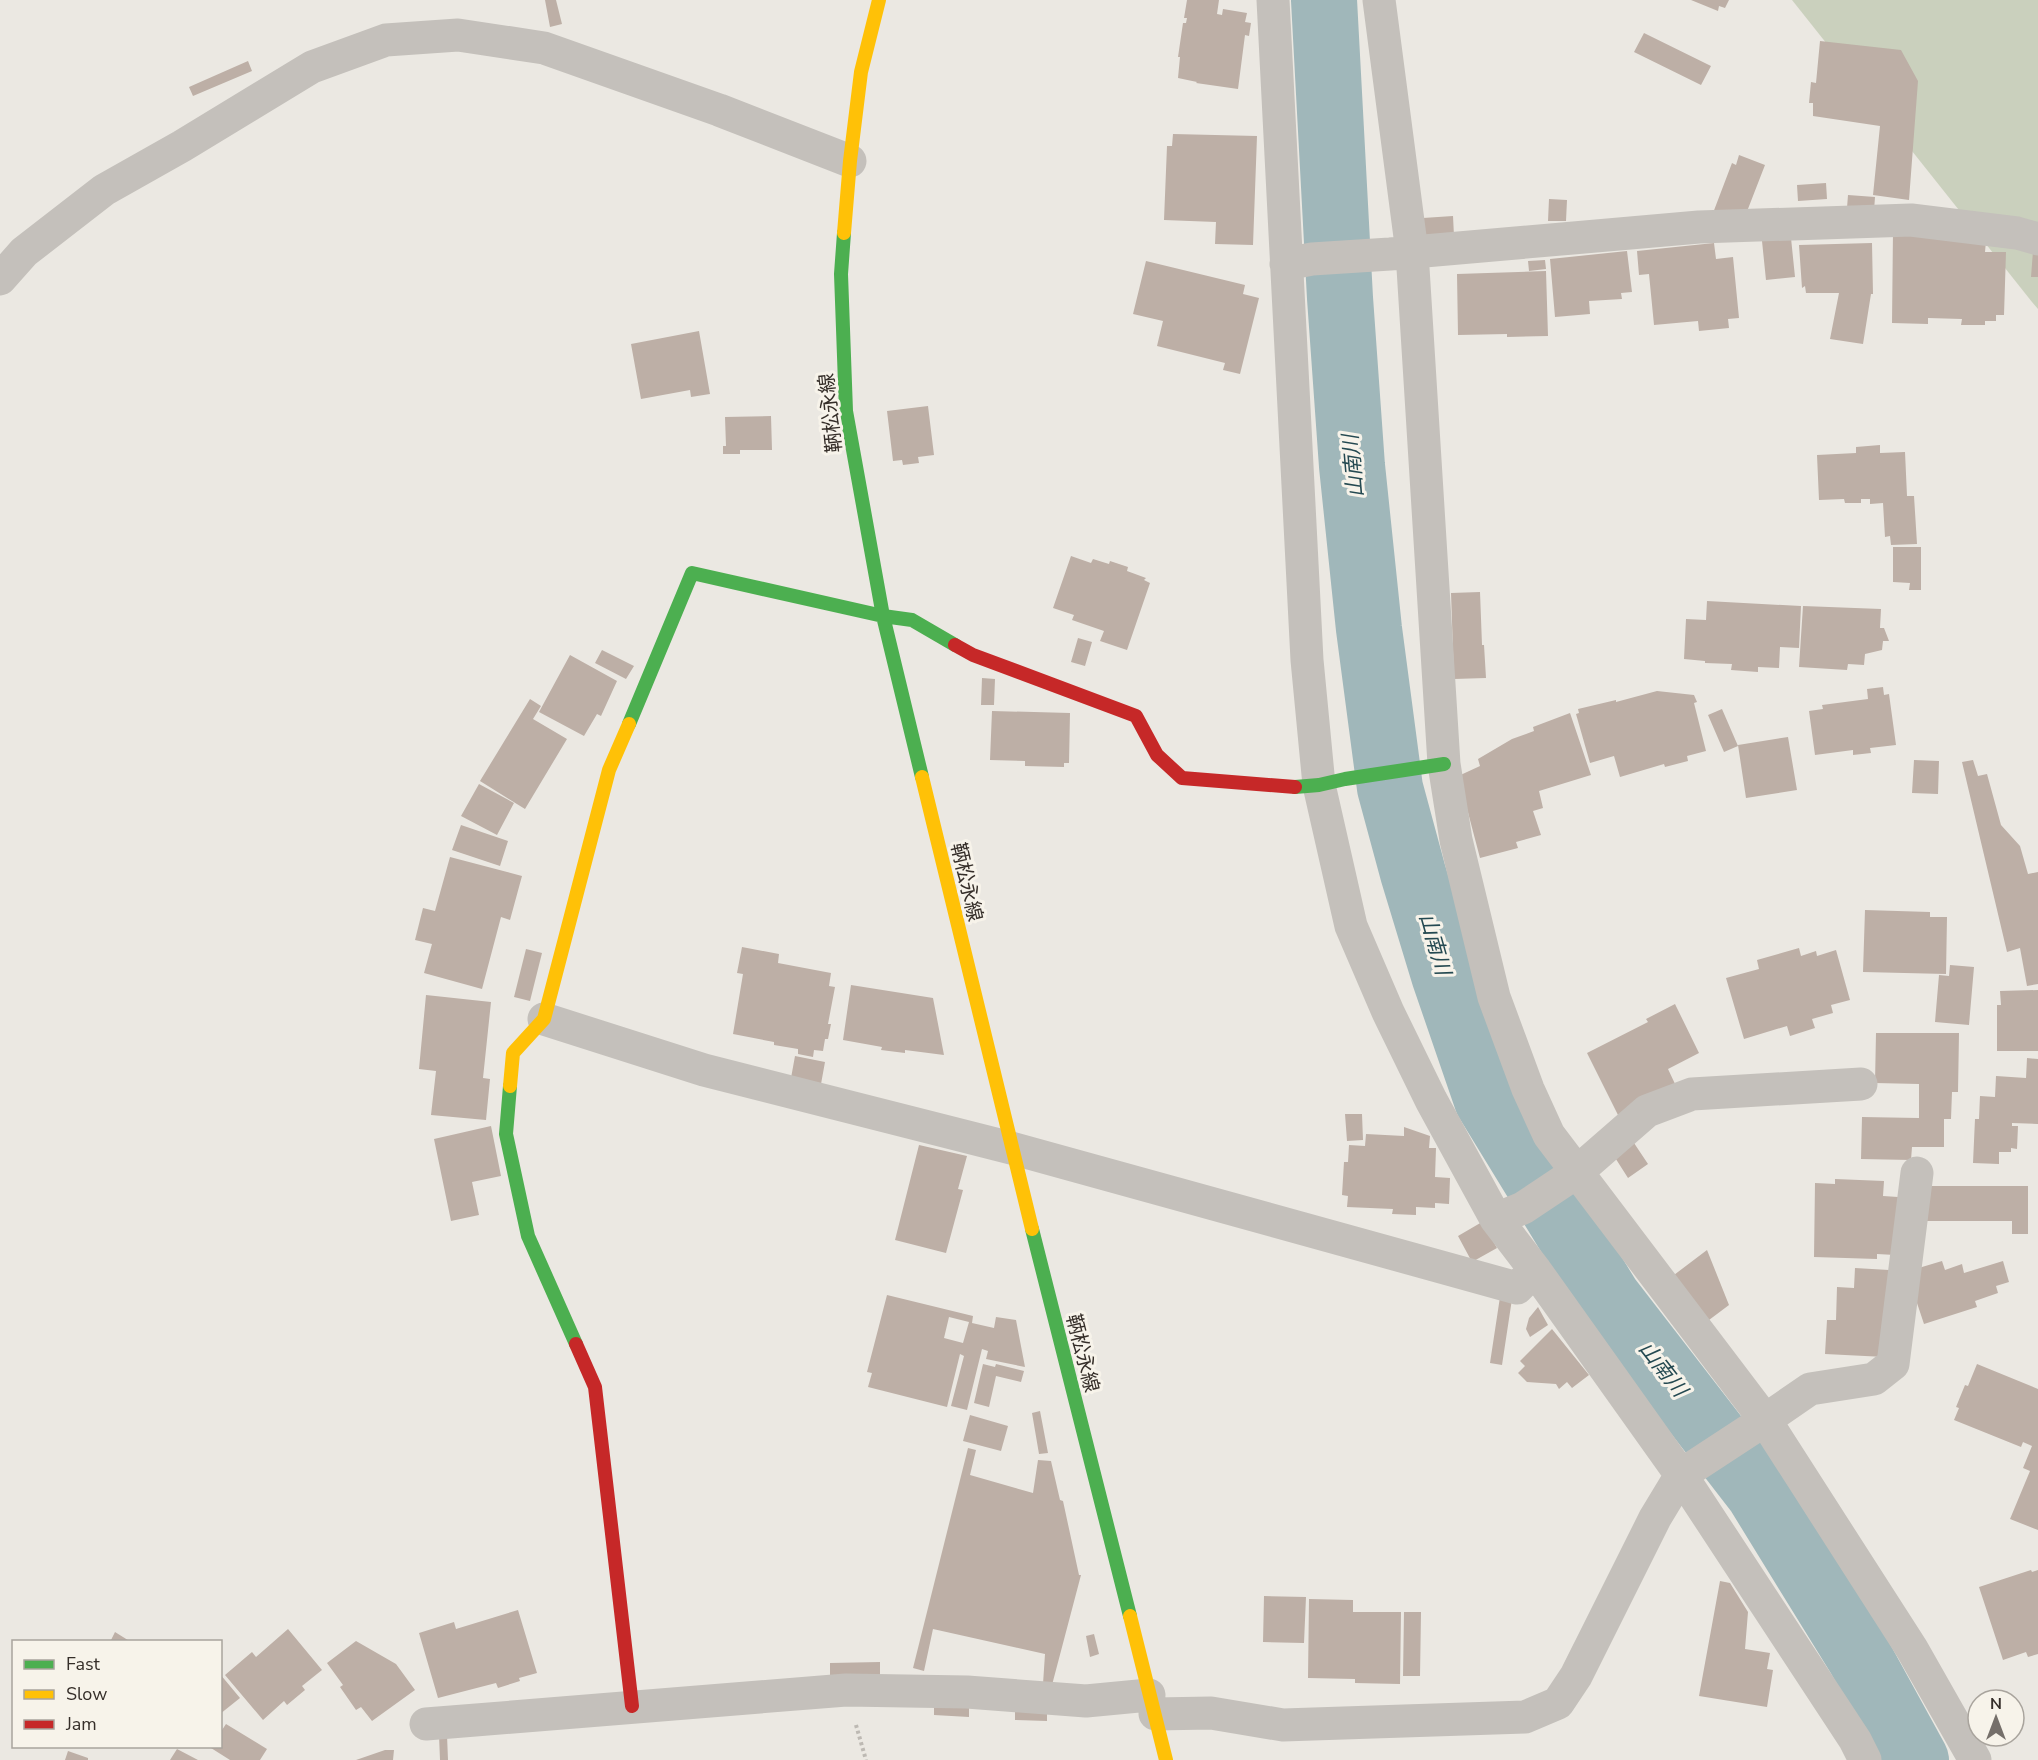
<svg xmlns="http://www.w3.org/2000/svg" width="2038" height="1760" viewBox="0 0 2038 1760" font-family="'Nunito Sans','Noto Sans JP',sans-serif">
  <style>
    .green { fill: #cad0bd }
    .lines { fill: none; stroke-linecap: round; stroke-linejoin: round }
    .river { stroke: #a0b7ba; stroke-width: 66 }
    .building { fill: #bdafa6; fill-rule: evenodd }
    .path { stroke: #bdb9b3; stroke-width: 4; stroke-dasharray: 3 3; stroke-linecap: butt }
    .street { stroke: #c4c0bb; stroke-width: 33 }
    .fast { stroke: #4caf50; stroke-width: 14 }
    .slow { stroke: #ffc107; stroke-width: 14 }
    .jam { stroke: #c62828; stroke-width: 14 }
    .labels { text-anchor: middle; stroke-width: 6; stroke-linejoin: round; paint-order: stroke }
    .street-label { font-size: 20px; fill: #352e29; stroke: #f7f3ea }
    .water-label { font-size: 21px; font-style: italic; fill: #244951; stroke: #f7f3ea }
  </style>
  <rect width="100%" height="100%" fill="#ebe8e2"/>
  <!-- green -->
  <path class="green" d="M1792,0H2038V309L2032,302Z"/>
  <g class="lines">
    <!-- river -->
    <path class="river" d="M1324,0L1340,298L1352,466L1369,629L1390,788L1413,873L1444,975L1487,1100L1608,1298L1758,1492L1859,1656L1916,1760"/>
  </g>
  <!-- building -->
  <path class="building" d="M545,0H556L562,24L550,27Z
    M1187,0H1219L1217,14L1222,15L1223,9L1247,13L1245,22L1251,23L1249,36L1245,35L1238,89L1196,83L1197,82L1178,78L1180,57H1178L1183,23H1186L1187,18H1184Z
    M1691,0H1729L1725,8L1719,6L1718,11Z
    M1644,33L1711,66L1701,85L1634,52Z
    M1820,41L1901,50L1918,81L1909,200L1873,195L1880,126L1813,116V103H1809L1811,82L1816,83Z
    M248,61L252,71L193,96L189,87Z
    M1173,134L1257,136L1253,245L1215,244L1216,222L1164,220L1167,146H1172Z
    M1739,155L1765,165L1746,214L1713,213L1732,163L1736,165Z
    M1826,183L1827,199L1798,201L1797,185Z
    M1848,195L1875,197L1874,211L1847,208Z
    M1549,199L1567,200L1566,221H1548Z
    M1453,216L1454,236L1425,238L1423,218Z
    M1893,231L1986,241L1985,252H2006L2004,315H1996V321H1985V325H1961L1962,319L1928,318V324L1892,323Z
    M1791,238L1795,277L1766,280L1762,241Z
    M1714,243L1716,259L1733,257L1739,318L1728,319L1729,328L1699,331L1698,321L1654,325L1649,274L1639,275L1637,251Z
    M1872,243L1873,294H1871L1863,344L1830,339L1839,293H1806L1805,286L1802,288L1799,245Z
    M1627,251L1632,292L1621,293L1622,299L1589,301L1590,314L1555,317L1550,259Z
    M2033,251H2038V277H2031Z
    M1545,260L1546,269L1529,271L1528,261Z
    M1146,261L1245,285L1243,294L1259,298L1240,374L1223,370L1225,363L1157,346L1163,321L1133,314Z
    M1546,271L1548,336L1507,337V334L1458,335L1457,274Z
    M699,331L710,394L691,397L690,390L641,399L631,344Z
    M928,406L934,455L918,457L919,463L903,465L902,460L893,461L887,411Z
    M771,416L772,450H740V454H723V446H726L725,417Z
    M1880,445V453L1905,452L1907,496H1914L1917,544L1891,545L1890,536L1885,537L1883,503L1870,504V499H1861V503H1845L1844,499L1819,500L1817,455L1856,453V447Z
    M1893,547H1921V590H1909L1910,583L1893,582Z
    M1071,556L1091,563L1093,559L1109,564L1110,561L1128,567L1127,571L1146,578L1144,580L1150,583L1127,650L1100,641L1104,631L1072,620L1074,615L1053,608Z
    M1480,592L1482,645H1484L1486,678L1454,679L1451,593Z
    M1707,601L1801,606L1799,648L1780,647L1779,668L1758,667V672L1731,670L1732,664L1705,663V661L1684,659L1686,619L1706,620Z
    M1803,606L1881,609L1880,628H1884L1889,641H1883L1882,650L1865,654L1864,665L1848,664L1847,670L1799,667Z
    M1078,638L1092,642L1085,666L1071,662Z
    M602,650L634,666L626,679L595,663Z
    M570,655L617,681L601,716L597,714L584,736L539,712Z
    M982,678L995,679L994,705H981Z
    M1883,687L1884,695L1889,694L1896,745L1870,748L1871,753L1853,755V750L1815,755L1809,711L1823,709L1822,705L1868,699L1867,689Z
    M1657,691L1694,695L1697,702L1694,703L1706,751L1687,756L1688,761L1665,767L1664,764L1620,777L1614,756L1590,763L1576,714L1579,713L1578,709L1616,700V702Z
    M530,699L541,706L533,719L567,739L525,809L480,781Z
    M1722,709L1738,746L1724,752L1708,715Z
    M992,711L1070,713L1069,763H1064V767L1025,766V761L990,760Z
    M1570,713L1591,775L1539,791L1543,808L1533,811L1541,835L1516,842L1518,848L1480,858L1465,801L1454,778L1480,766L1478,759L1512,739L1534,731L1533,727Z
    M1788,737L1797,790L1746,798L1738,745Z
    M1914,760L1939,761L1938,794L1912,793Z
    M1973,760L1978,776L1987,774L2001,825L2020,846L2028,874L2038,872V984L2027,986L2020,948L2007,952L1962,762Z
    M479,784L514,803L497,835L461,816Z
    M461,825L508,841L500,866L452,850Z
    M450,857L522,876L510,920L501,917L482,989L424,973L432,944L415,940L423,908L435,911Z
    M1865,910L1930,912V917H1947L1946,974L1863,972Z
    M742,947L779,954L778,963L831,973L829,986L835,987L828,1024H831L828,1039H825L823,1051L814,1050L813,1057L798,1054V1049L774,1045V1042L733,1034L743,974L737,973Z
    M1799,948L1801,956L1816,951L1817,956L1836,950L1850,1000L1831,1005L1833,1013L1812,1019L1815,1028L1790,1036L1787,1026L1744,1039L1726,978L1759,969L1757,960Z
    M526,949L542,953L530,1001L514,997Z
    M1950,965L1974,967L1969,1025L1935,1022L1939,975L1949,976Z
    M851,985L933,998L944,1055L905,1050V1053L881,1050L882,1047L843,1040Z
    M2038,990V1051H1997V1005H2001L2000,991Z
    M426,995L491,1002L483,1078L490,1079L486,1120L431,1115L436,1071L419,1069Z
    M1675,1004L1699,1053L1668,1069L1676,1086L1618,1115L1587,1053L1648,1022L1646,1019Z
    M1876,1033H1959L1958,1092H1952L1951,1119H1944V1147H1912L1911,1160L1861,1159L1862,1117L1919,1118V1084L1875,1083Z
    M795,1056L825,1062L821,1084L791,1078Z
    M2027,1058L2038,1059V1124L2012,1123V1126H2018L2017,1149L2011,1148V1152H1999V1164L1973,1163L1975,1119H1979L1980,1096L1995,1097L1996,1076L2026,1078Z
    M1345,1114H1362L1363,1140L1347,1141Z
    M491,1126L501,1176L472,1182L479,1215L451,1221L434,1139Z
    M1404,1127L1430,1136L1429,1148H1436L1435,1177L1450,1178L1449,1204L1435,1203V1208L1416,1207V1215L1392,1214L1393,1209L1347,1207L1348,1196L1342,1195L1344,1162H1348L1349,1145L1365,1146L1366,1134L1404,1136Z
    M1634,1143L1648,1164L1628,1178L1614,1156Z
    M919,1145L967,1156L958,1189L963,1190L946,1253L895,1240Z
    M1835,1179L1884,1181L1883,1196L1898,1197L1895,1255L1877,1254V1259L1814,1257L1815,1183L1835,1184Z
    M1925,1186H2028V1234H2012V1221H1925Z
    M1482,1222L1497,1248L1472,1262L1458,1236Z
    M1707,1250L1729,1305L1705,1323L1670,1278Z
    M1942,1261L1945,1270L1962,1264L1964,1273L2003,1261L2009,1282L1996,1286L1998,1293L1975,1301L1977,1307L1924,1324L1910,1282L1912,1270Z
    M1855,1268L1889,1270L1885,1357L1825,1354L1827,1320H1836L1837,1287L1854,1288Z
    M887,1295L973,1316L972,1323L994,1328L996,1317L1016,1320L1025,1367L986,1359L988,1351L982,1349L967,1410L951,1406L964,1356L960,1354L947,1407L868,1387L872,1373L867,1372ZM949,1317L969,1322L963,1343L944,1338Z
    M1500,1297L1512,1299L1502,1365L1490,1363Z
    M1538,1307L1548,1325L1530,1337L1526,1329L1529,1318Z
    M1552,1329L1589,1375L1572,1388L1567,1382L1559,1389L1556,1384L1527,1382L1518,1373L1525,1366L1520,1361Z
    M983,1364L995,1367L996,1364L1024,1371L1021,1382L996,1376L989,1407L974,1403Z
    M1977,1364L2038,1389V1530L2010,1519L2030,1471L2023,1468L2032,1446L2023,1442L2021,1447L1954,1420L1959,1408L1956,1407L1965,1385L1968,1386Z
    M1040,1411L1048,1453L1039,1454L1032,1413Z
    M970,1415L1008,1426L1001,1451L963,1441Z
    M968,1448L976,1450L970,1475L1033,1493L1038,1460L1051,1461L1060,1500L1063,1501L1079,1575H1081L1052,1685L1043,1684L1045,1654L933,1629L924,1671L913,1668Z
    M2031,1570L2032,1572L2038,1570V1654L2028,1657L2026,1652L2003,1660L1979,1587Z
    M1720,1581L1730,1583L1748,1612L1745,1649L1770,1653L1767,1669L1773,1670L1767,1707L1699,1696Z
    M1264,1596L1306,1597L1304,1643L1263,1642Z
    M1309,1599L1353,1600V1612H1401L1400,1684L1355,1683V1679L1308,1678Z
    M518,1610L537,1673L519,1678L520,1681L498,1688L496,1683L438,1698L419,1633L454,1622L456,1629Z
    M1404,1612H1421L1420,1676H1403Z
    M288,1629L322,1670L302,1686L305,1690L287,1705L284,1701L263,1720L225,1675L252,1652L256,1657Z
    M115,1632L131,1642H110Z
    M1094,1634L1099,1654L1090,1657L1086,1636Z
    M356,1641L396,1664L415,1690L372,1721L361,1707L356,1710L340,1687L343,1685L327,1663Z
    M880,1662V1676L830,1678V1663Z
    M220,1674L240,1698L220,1714Z
    M934,1706L969,1707V1717L934,1715Z
    M1015,1710L1047,1712V1721L1015,1720Z
    M226,1724L267,1749L260,1760H230L211,1748L212,1746H220V1733Z
    M439,1735H447L448,1760H440Z
    M177,1749L198,1760H170Z
    M385,1750H394L393,1760H356Z
    M68,1751L88,1758V1760H65Z"/>
  <g class="lines">
    <!-- path -->
    <path class="path" d="M856,1725L866,1760"/>
    <!-- street -->
    <path class="street" d="M1273,0L1307,660L1319,785L1351,926L1388,1012L1431,1100L1496,1219L1535,1270L1681,1475L1855,1740L1865,1760
      M1379,0L1412,252L1444,764L1456,840L1494,997L1528,1089L1549,1135L1765,1420L1912,1649L1975,1760
      M1286,264L1312,259L1390,254L1699,227L1911,220L2017,233L2038,239
      M0,279L24,252L104,190L182,146L312,67L386,40L458,35L544,48L719,110L850,161
      M544,1019L704,1070L1011,1148L1517,1288L1535,1270
      M1496,1219L1523,1208L1577,1172L1647,1111L1692,1094L1861,1084
      M1155,1714L1211,1713L1283,1725L1525,1717L1558,1703L1576,1676L1655,1518L1681,1475L1765,1420L1810,1389L1874,1379L1893,1364L1917,1173
      M426,1724L846,1690L967,1692L1086,1701L1149,1695"/>
    <!-- fast -->
    <path class="fast" d="M844,233L841,274L846,411L883,616L922,777
      M629,724L692,573L883,616L912,620L955,645
      M1295,787L1319,785L1345,779L1444,764
      M510,1086L506,1134L528,1236L576,1344
      M1032,1229L1130,1616"/>
    <!-- slow -->
    <path class="slow" d="M844,233L850,161L861,72L879,0
      M922,777L1032,1229
      M510,1086L513,1053L544,1019L609,770L629,724
      M1130,1616L1166,1760"/>
    <!-- jam -->
    <path class="jam" d="M955,645L973,655L1136,716L1157,755L1182,778L1295,787
      M576,1344L595,1387L632,1706"/>
  </g>
  <g class="labels">
    <!-- street labels -->
    <g class="street-label">
      <text transform="translate(830 413) rotate(-96)" y="7">鞆松永線</text>
      <text transform="translate(967 882) rotate(77)" y="7">鞆松永線</text>
      <text transform="translate(1083 1353) rotate(76)" y="7">鞆松永線</text>
    </g>
    <!-- water labels -->
    <g class="water-label">
      <text transform="translate(1353 466) rotate(-95)" y="7">山南川</text>
      <text transform="translate(1435 944) rotate(74)" y="7">山南川</text>
      <text transform="translate(1663 1369) rotate(52)" y="7">山南川</text>
    </g>
  </g>
  <!-- legend -->
  <rect x="12" y="1640" width="210" height="108" fill="#f7f3ea" stroke="#a9a49d" stroke-width="1.5"/>
  <rect x="24" y="1660" width="30" height="9" fill="#4caf50" stroke="#a9a49d" stroke-width="1.5"/>
  <text x="66" y="1670" font-size="18" fill="#352e29">Fast</text>
  <rect x="24" y="1690" width="30" height="9" fill="#ffc107" stroke="#a9a49d" stroke-width="1.5"/>
  <text x="66" y="1700" font-size="18" fill="#352e29">Slow</text>
  <rect x="24" y="1720" width="30" height="9" fill="#c62828" stroke="#a9a49d" stroke-width="1.5"/>
  <text x="66" y="1730" font-size="18" fill="#352e29">Jam</text>
  <!-- north arrow -->
  <g transform="translate(1996 1718)"><circle r="28" fill="#f7f3ea" stroke="#a9a49d" stroke-width="1.5"/>
  <path d="M0-4.5L10 22L0 15L-10 22Z" fill="#756f6a"/>
  <text y="-9" font-size="16" font-weight="bold" text-anchor="middle" fill="#352e29">N</text>
  </g>
</svg>
